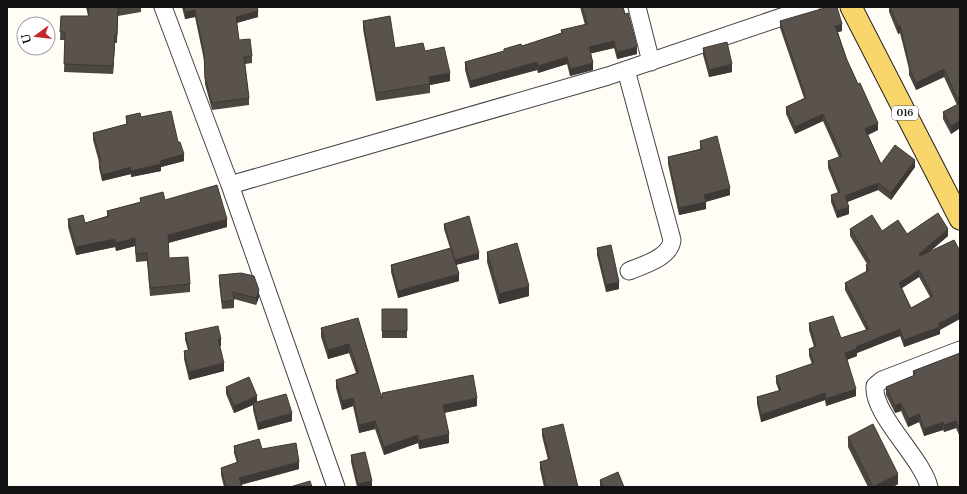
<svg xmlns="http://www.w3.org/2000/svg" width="967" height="494" viewBox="0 0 967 494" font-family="'Libre Baskerville',serif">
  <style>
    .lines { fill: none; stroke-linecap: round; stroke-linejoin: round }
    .minor-casing { stroke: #444; stroke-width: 19 }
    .major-casing { stroke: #222; stroke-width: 23 }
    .minor { stroke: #fff; stroke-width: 17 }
    .major { stroke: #f9d66b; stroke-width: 21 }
    .wall { fill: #4d4742; fill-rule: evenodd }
    .shaded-wall { fill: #3f3936 }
    .building { fill: #5a524d; stroke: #3f3936; fill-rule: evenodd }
    .labels { text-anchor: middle; stroke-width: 4; stroke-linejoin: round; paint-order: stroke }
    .shield { fill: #fff; stroke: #585858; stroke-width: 1 }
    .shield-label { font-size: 9px; font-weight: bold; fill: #111 }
  </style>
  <rect width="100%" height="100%" fill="#fffdf5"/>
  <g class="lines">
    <defs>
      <path id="minor" d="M163,7L230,185L336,487
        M637,7L651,62
        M626,70L672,240C670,258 643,265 629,271
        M230,185L608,76L811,7
        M929,487C923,459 872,414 875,386L882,380L960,350"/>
      <path id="major" d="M851,7L960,219"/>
    </defs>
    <!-- minor casing -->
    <use href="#minor" class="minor-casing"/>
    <!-- major casing -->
    <use href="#major" class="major-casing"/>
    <!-- minor -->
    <use href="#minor" class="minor"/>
    <!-- major -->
    <use href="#major" class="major"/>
  </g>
  <!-- wall -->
  <path class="wall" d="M86,7H141V12L118,16L117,43H115L113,74L64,72L65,40H60L61,16H88Z
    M182,7H257L258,17L237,23L239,40L252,56V63L245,64L249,98V105L212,110L205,84L204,60L195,17L185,19Z
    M580,7H623L637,54L617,59L614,48L591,53L593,70L570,76L567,64L538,73L537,70L470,88L465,70V62L504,51V49L522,46L561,33V30L585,25Z
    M889,7H960V128L951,134L943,119V112L957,105L944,77L916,90L909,75V69L900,33L898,34L889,12Z
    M363,21L395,48L425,51L450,81L430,85V93L376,101L363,29Z
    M780,21L842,31L838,32L847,60L878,130L868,135L881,164L915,167L891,200L878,190L847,202L849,214L837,218L831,202V195L838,193L828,168V161L839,157L823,121L795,134L786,114V107L804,98L780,28Z
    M703,48L732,72L709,77L703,55Z
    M126,116L141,117L178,142L184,161L161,167V171L131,177V174L102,181L99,168V162L93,140V133L126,124Z
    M700,141L730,195L706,202V209L679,215L668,164V157L700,149Z
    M140,198L165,200L227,227L168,243L169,258L190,284V292L150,296L147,261L136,262L135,246L116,251L115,247L76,255L68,227V219L85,223L107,216V211L140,202Z
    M444,224L479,259L456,265L459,281L398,298L391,272V265L450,248L444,229Z
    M850,229L882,231L907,234L948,236L930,251L940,334L904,347L900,336L857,353V356L847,360L856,396L826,406L825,400L761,422L757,404V397L779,391L776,383V376L812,364L809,356V349L814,347L809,330V323L841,338L866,330L845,290V283L866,272V265L867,264L850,236ZM919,277L930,297L911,308L902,288Z
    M597,248L619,289L606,292L597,255Z
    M487,252L529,296L499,304L487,262Z
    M219,275L259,297L256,305L234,299V308L222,309L219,282Z
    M382,309H407V338H382Z
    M358,318L382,399L477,406L444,413L449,443L419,449L418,443L384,455L375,429L359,433L353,406L342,410L336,388V380L356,373L349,353L328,359L321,337V328Z
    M185,333L221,346H220L224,371L189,380L184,359V351L188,350L185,340Z
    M960,353V437L956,428L944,432L943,430L924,436L919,422L908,427L901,411L895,413L886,395V387L913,376V371Z
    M226,387L257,402L292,421L258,430L253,410V405L234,413L226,394Z
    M542,429L578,487H544L540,469V462L548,460L542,436Z
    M848,437L898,484L893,487H868L848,447Z
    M234,446L262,449L299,469L241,485L242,487H224L221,475V468L237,463L234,453Z
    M351,455L372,487H357L351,462Z
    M600,480L624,487H600Z"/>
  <!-- shaded-wall -->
  <path class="shaded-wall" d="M195,10V17L185,19V12Z
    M258,11V17L236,23V17Z
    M842,24V31L835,33V26Z
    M898,26H900V33L898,34Z
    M115,35V43L113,74V66Z
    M614,41V48L589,54V47Z
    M637,47V54L617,59V52Z
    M567,57V64L538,73V66Z
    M537,62V70L470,88V81Z
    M593,63V70L570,76V69Z
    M732,64V72L709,77V70Z
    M944,69V77L916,90V83Z
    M450,73V81L430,85L429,77Z
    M960,97V104L957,105V98Z
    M823,114V121L795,134V127Z
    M960,121V128L951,134V126Z
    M878,123V130L865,136V129Z
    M184,154V161L161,167V171L131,177V171L160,161Z
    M915,160V167L891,200V193Z
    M131,167V174L102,181V175Z
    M878,183V190L845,203V196Z
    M730,188V195L704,202V195Z
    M706,202V209L679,215V208Z
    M849,207V214L837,218V211Z
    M227,219V227L168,243V235Z
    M948,229V236L919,261V254Z
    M135,238V246L116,251V243Z
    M115,239V247L76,255V247Z
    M479,253V259L455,265V260Z
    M919,270V277L899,290V283Z
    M459,274V281L398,298V291Z
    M619,282V289L606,292V285Z
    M529,286V296L499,304V294Z
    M259,290V297L256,305V298Z
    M960,312V319L940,330V334L904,347V340L938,324Z
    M900,329V336L857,353V356L845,360V353L856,347Z
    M218,339H221V346L218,347Z
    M349,344V353L328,359V350Z
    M224,363V371L189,380V372Z
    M856,389V396L826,406V399Z
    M825,393V400L761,422V415Z
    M257,396V404L253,403V405L234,413V406Z
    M353,398V406L342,410V401Z
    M477,398V406L443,413V405Z
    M901,403V411L895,413V406Z
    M292,413V421L258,430V423Z
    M919,414V422L908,427V419Z
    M375,421V429L359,433V425Z
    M956,421V428L944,432V425Z
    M943,422V430L924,436V429Z
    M449,434V443L419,449V441Z
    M418,435V443L384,455V447Z
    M299,462V469L239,485V478Z
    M898,474V484L893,487H873Z
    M372,481V487H358V484Z"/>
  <!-- building -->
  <path class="building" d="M88,7H122L118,8L117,35H115L113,66L64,64L65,32H60L61,16H89Z
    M184,7H257L258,11L236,17L239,40L250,39L252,56L244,57L249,98L212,103L205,78L204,53L195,10L185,12Z
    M582,7H623L625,14L628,13L637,47L617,52L614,41L589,47L593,63L570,69L567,57L538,66L537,62L470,81L465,62L504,51V49L521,44L522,46L562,33L561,30L587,24Z
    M828,7H837L842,24L835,26L847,60L858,84L860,83L878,123L865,129L881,164L895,145L915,160L891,193L878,183L845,196L849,207L837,211L831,195L840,192L828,161L842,156L823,114L795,127L786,107L806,98L780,21Z
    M890,7H960V97L957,98L944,69L916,83L909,68H910L900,26H898Z
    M390,16L395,48L423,43L425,51L444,47L450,73L429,77L430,84L376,93L363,21Z
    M727,42L732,64L709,70L703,48Z
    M960,103V121L951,126L943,112Z
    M171,111L178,142H180L184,154L160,161L161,164L131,171V167L102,175L99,162L101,161L93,133L127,124L126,116L140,113L141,117Z
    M717,136L730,188L704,195L706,202L679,208L668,157L702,149L700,141Z
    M217,185L227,219L168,235L169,258L188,257L190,284L150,288L147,253L136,254L135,238L116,243L115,239L76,247L68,219L83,215L85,223L109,216L107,211L141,202L140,198L163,192L165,200Z
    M938,213L948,229L919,254L920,256L954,240L960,251V312L938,324L940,327L904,340L900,329L856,347L857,349L845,353L856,389L826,399L825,393L761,415L757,397L781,390L776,376L814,363L809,349L816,346L809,323L833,316L841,338L869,329L845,283L869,270L866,265L870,262L850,229L872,215L882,231L898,220L907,234ZM919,270L933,296L911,308L899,283Z
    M469,216L479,253L455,260L444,224Z
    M517,243L529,286L499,294L487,252Z
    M611,245L619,282L606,285L597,248Z
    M451,248L459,274L398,291L391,265Z
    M241,273L254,276L259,290L256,298L233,292L234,300L222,302L219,275Z
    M382,309H407V331H382Z
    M358,318L382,399V393L473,375L477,398L443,405L449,434L419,441L418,435L384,447L375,421L359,425L353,398L342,401L336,380L359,373L349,344L328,350L321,328Z
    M218,326L221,339H218L224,363L189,372L184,351L189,350L185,333Z
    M960,353V430L956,421L944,425L943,422L924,429L919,414L908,419L901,403L895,406L886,387L915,375L913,371Z
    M249,377L257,396L234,406L226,387Z
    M286,394L292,413L258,423L253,403Z
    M563,424L578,487H546L540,462L550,459L542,429Z
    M873,424L898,474L873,487L848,437Z
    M259,439L262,449L296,443L299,462L239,478L242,487H226L221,468L238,462L234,446Z
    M365,452L372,481L358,484L351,455Z
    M618,472L624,487H603L600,480Z
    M310,481L312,487H290Z"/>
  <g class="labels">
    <!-- shield labels -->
    <rect class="shield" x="892" y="106" width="26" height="14" rx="3"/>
    <g class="shield-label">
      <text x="905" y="116">016</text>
    </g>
  </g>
  <!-- border -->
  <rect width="967" height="494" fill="none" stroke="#111111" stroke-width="16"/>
  <!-- north arrow -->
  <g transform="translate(36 36) rotate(255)"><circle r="19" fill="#ffffff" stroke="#a0a0a0"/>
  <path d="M0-3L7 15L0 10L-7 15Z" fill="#c4262e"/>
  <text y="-6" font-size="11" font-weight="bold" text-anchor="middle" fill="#111111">U</text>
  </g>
</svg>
